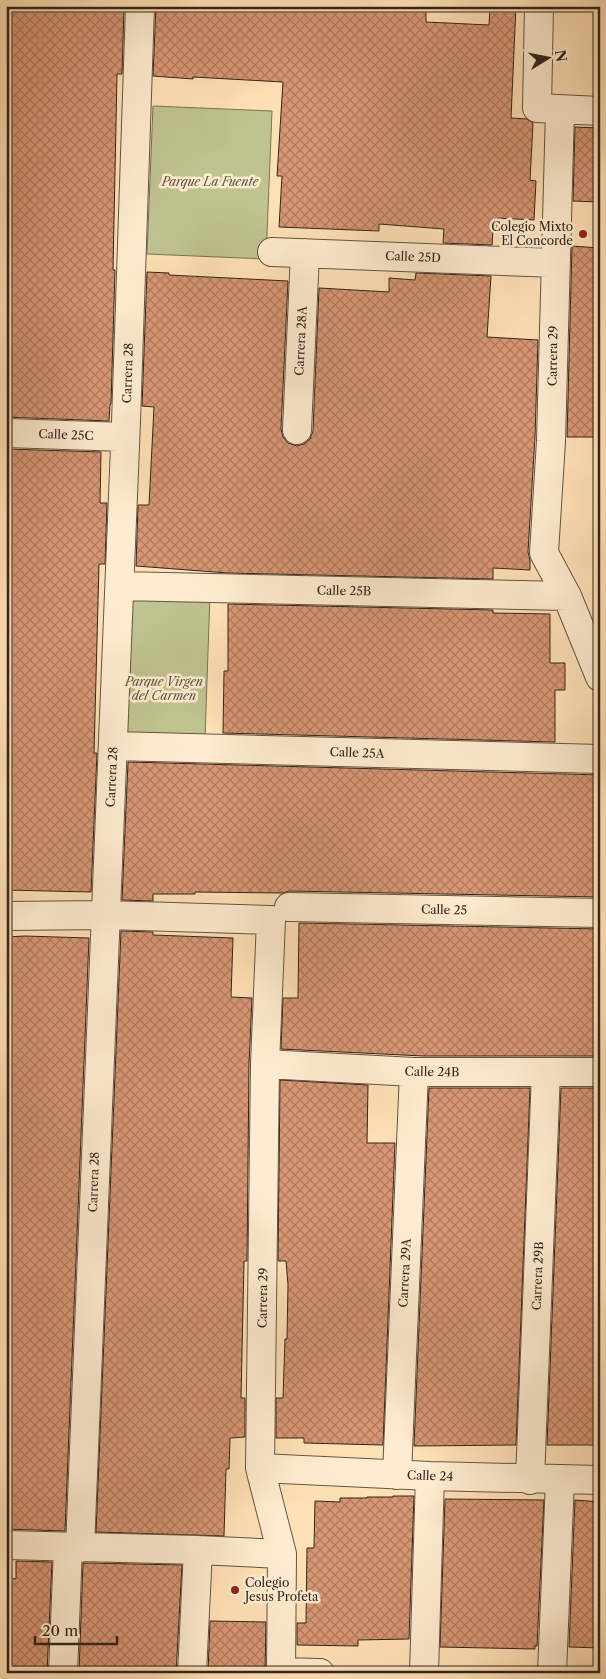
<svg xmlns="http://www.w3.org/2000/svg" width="606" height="1679" viewBox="0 0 606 1679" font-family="'Libre Caslon Text',serif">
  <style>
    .green { fill: #bfc38f; stroke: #787456 }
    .building { fill: url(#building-cross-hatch); stroke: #30251e }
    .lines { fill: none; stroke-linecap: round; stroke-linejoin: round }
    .minor-casing { stroke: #645444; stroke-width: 30 }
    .minor { stroke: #ffecd0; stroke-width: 28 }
    .poi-dot { fill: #8f2418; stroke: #ffecd0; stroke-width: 2 }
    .labels { text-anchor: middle; stroke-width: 5; stroke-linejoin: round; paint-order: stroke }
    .park-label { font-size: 12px; font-style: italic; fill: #5b5440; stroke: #ffecd0 }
    .poi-label { font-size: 12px; fill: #30251e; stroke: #ffecd0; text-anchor: end }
    .street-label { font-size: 12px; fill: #30251e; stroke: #ffecd0 }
  </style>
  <defs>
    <pattern id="building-cross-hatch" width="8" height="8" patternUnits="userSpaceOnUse" patternTransform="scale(1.25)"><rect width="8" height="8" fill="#d99674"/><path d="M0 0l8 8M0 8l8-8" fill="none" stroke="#b07a5f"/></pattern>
  </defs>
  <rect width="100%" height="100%" fill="#ffe1b6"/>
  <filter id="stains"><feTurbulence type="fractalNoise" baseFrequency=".004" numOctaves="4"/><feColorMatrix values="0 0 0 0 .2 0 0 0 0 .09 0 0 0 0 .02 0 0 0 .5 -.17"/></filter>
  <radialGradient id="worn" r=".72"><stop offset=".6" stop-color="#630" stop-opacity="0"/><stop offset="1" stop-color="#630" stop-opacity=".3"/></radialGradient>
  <!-- green -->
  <path class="green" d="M153,106L272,111L266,259L147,254Z
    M126,593L210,594L205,739L119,736Z"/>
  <!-- building -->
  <path class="building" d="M6,6H124L122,74H117L113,270H115L111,404H110L109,421L6,417Z
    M156,6H426V22L489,25L490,6H516L511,118L527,119L533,123L530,180L536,181L534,220L498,218V230H493L492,245L443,243L444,229L379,224V231L279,227L282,176H277L283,82L193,77V79L153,76Z
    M575,127L600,128V202L573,201Z
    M572,246L600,248V437H567Z
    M147,272L169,273V275L288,281L281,429L283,437L288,443L297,446L304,444L310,439L313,431L319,288L389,292V278L415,280L416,273L491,276L487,337L538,340L535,437L528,552L530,560V570L493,568V579L228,573L136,566L138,505H149L154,407L142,406Z
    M6,449L101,452L100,503H107L105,564H99L94,753H97L91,892L6,890Z
    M228,604L493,610V613L550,614V663H565V690H555V742L223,733L224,671H228Z
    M128,762L600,775V897L289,891L283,893L195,892V894H153V901L122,900Z
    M299,923L600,929V1056H423L281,1049L283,998H298Z
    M121,931L153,932V935L233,938L231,997L252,998L249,1064L247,1261H244L241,1398H245V1437L230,1438L229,1469H226L224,1536L96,1532Z
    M25,936L89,938L65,1531L6,1529V937Z
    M280,1080L368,1085L367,1143H395L383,1445L304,1443V1438H276V1398H283L285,1339H287L288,1285L286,1261H278Z
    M429,1088H530L516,1445L414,1446Z
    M561,1088H600V1392L596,1391L595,1445H547Z
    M393,1496H414L409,1639L358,1640V1646L297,1645V1623H306L307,1548H314L315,1501L340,1502V1498H367V1497H393Z
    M445,1499L544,1500L537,1646H535V1649L440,1647Z
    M575,1500L600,1502V1648L569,1647Z
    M16,1561L52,1562L47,1673H10L11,1650H6L7,1578L16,1579Z
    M83,1563L182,1565L176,1673H79Z
    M210,1621L266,1622L265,1673H208Z"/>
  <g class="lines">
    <defs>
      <path id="minor" d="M539,6L537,108L600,111
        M560,110L551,441L544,553L567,596L600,677
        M272,252L555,263
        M297,430L305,253
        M6,433L125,437
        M120,586L567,596
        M114,746L600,759
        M289,907L600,913
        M6,916L105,915L271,920L265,1064L260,1468L282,1554L281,1673
        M265,1064L414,1072H600
        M260,1468L430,1476L600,1480
        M397,1475L414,1072
        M530,1480L546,1072
        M6,1545L198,1550L282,1554
        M80,1548L126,422L140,6
        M281,1672L320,1673
        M63,1673L68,1548
        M192,1673L198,1550
        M424,1673L430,1476
        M552,1673L560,1480"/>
    </defs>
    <!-- minor casing -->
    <use href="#minor" class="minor-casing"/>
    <!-- minor -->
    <use href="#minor" class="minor"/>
  </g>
  <!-- markers -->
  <g class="poi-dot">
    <circle cx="583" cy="234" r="5"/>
    <circle cx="235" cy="1590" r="5"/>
  </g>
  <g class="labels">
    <!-- park labels -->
    <g class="park-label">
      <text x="210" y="186">Parque La Fuente</text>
      <text x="164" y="686">Parque Virgen<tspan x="164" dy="14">del Carmen</tspan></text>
    </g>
    <!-- poi labels -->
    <g class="poi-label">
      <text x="573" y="231">Colegio Mixto<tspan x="573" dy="14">El Concorde</tspan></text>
      <text x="245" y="1587" text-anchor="start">Colegio<tspan x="245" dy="14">Jesus Profeta</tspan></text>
    </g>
    <!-- street labels -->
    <g class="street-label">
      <text transform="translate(413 257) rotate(2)" y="4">Calle 25D</text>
      <text transform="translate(301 341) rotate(-87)" y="4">Carrera 28A</text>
      <text transform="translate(553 356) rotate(-89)" y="4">Carrera 29</text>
      <text transform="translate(128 373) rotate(-88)" y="4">Carrera 28</text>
      <text transform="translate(66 435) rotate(2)" y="4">Calle 25C</text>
      <text transform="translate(344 591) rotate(1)" y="4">Calle 25B</text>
      <text transform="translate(357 753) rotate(2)" y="4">Calle 25A</text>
      <text transform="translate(112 777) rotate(-87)" y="4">Carrera 28</text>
      <text transform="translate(444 910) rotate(1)" y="4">Calle 25</text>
      <text transform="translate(432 1072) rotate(1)" y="4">Calle 24B</text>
      <text transform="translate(94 1182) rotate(-88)" y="4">Carrera 28</text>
      <text transform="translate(405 1273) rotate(-87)" y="4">Carrera 29A</text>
      <text transform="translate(538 1276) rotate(-88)" y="4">Carrera 29B</text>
      <text transform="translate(263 1298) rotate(-89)" y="4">Carrera 29</text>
      <text transform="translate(430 1476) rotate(2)" y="4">Calle 24</text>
    </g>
  </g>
  <!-- margin -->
  <rect width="606" height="1679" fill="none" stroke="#ffe1b6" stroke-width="25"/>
  <rect x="8" y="8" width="591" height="1664" fill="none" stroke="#30251e" stroke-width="2.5"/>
  <rect x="12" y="12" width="581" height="1654" fill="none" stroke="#30251e"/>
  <!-- north arrow -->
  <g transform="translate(548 58) rotate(80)" stroke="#ffecd0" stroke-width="4" paint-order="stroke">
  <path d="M0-4L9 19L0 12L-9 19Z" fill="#30251e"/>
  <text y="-8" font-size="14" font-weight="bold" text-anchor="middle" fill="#30251e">N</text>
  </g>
  <!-- scale -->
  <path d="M35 1636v8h82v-8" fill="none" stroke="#30251e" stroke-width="2.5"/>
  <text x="42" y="1636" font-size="15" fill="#30251e" stroke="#ffecd0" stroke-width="4" paint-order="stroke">20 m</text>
  <rect width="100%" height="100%" filter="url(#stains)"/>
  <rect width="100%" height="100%" fill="url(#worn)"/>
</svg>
